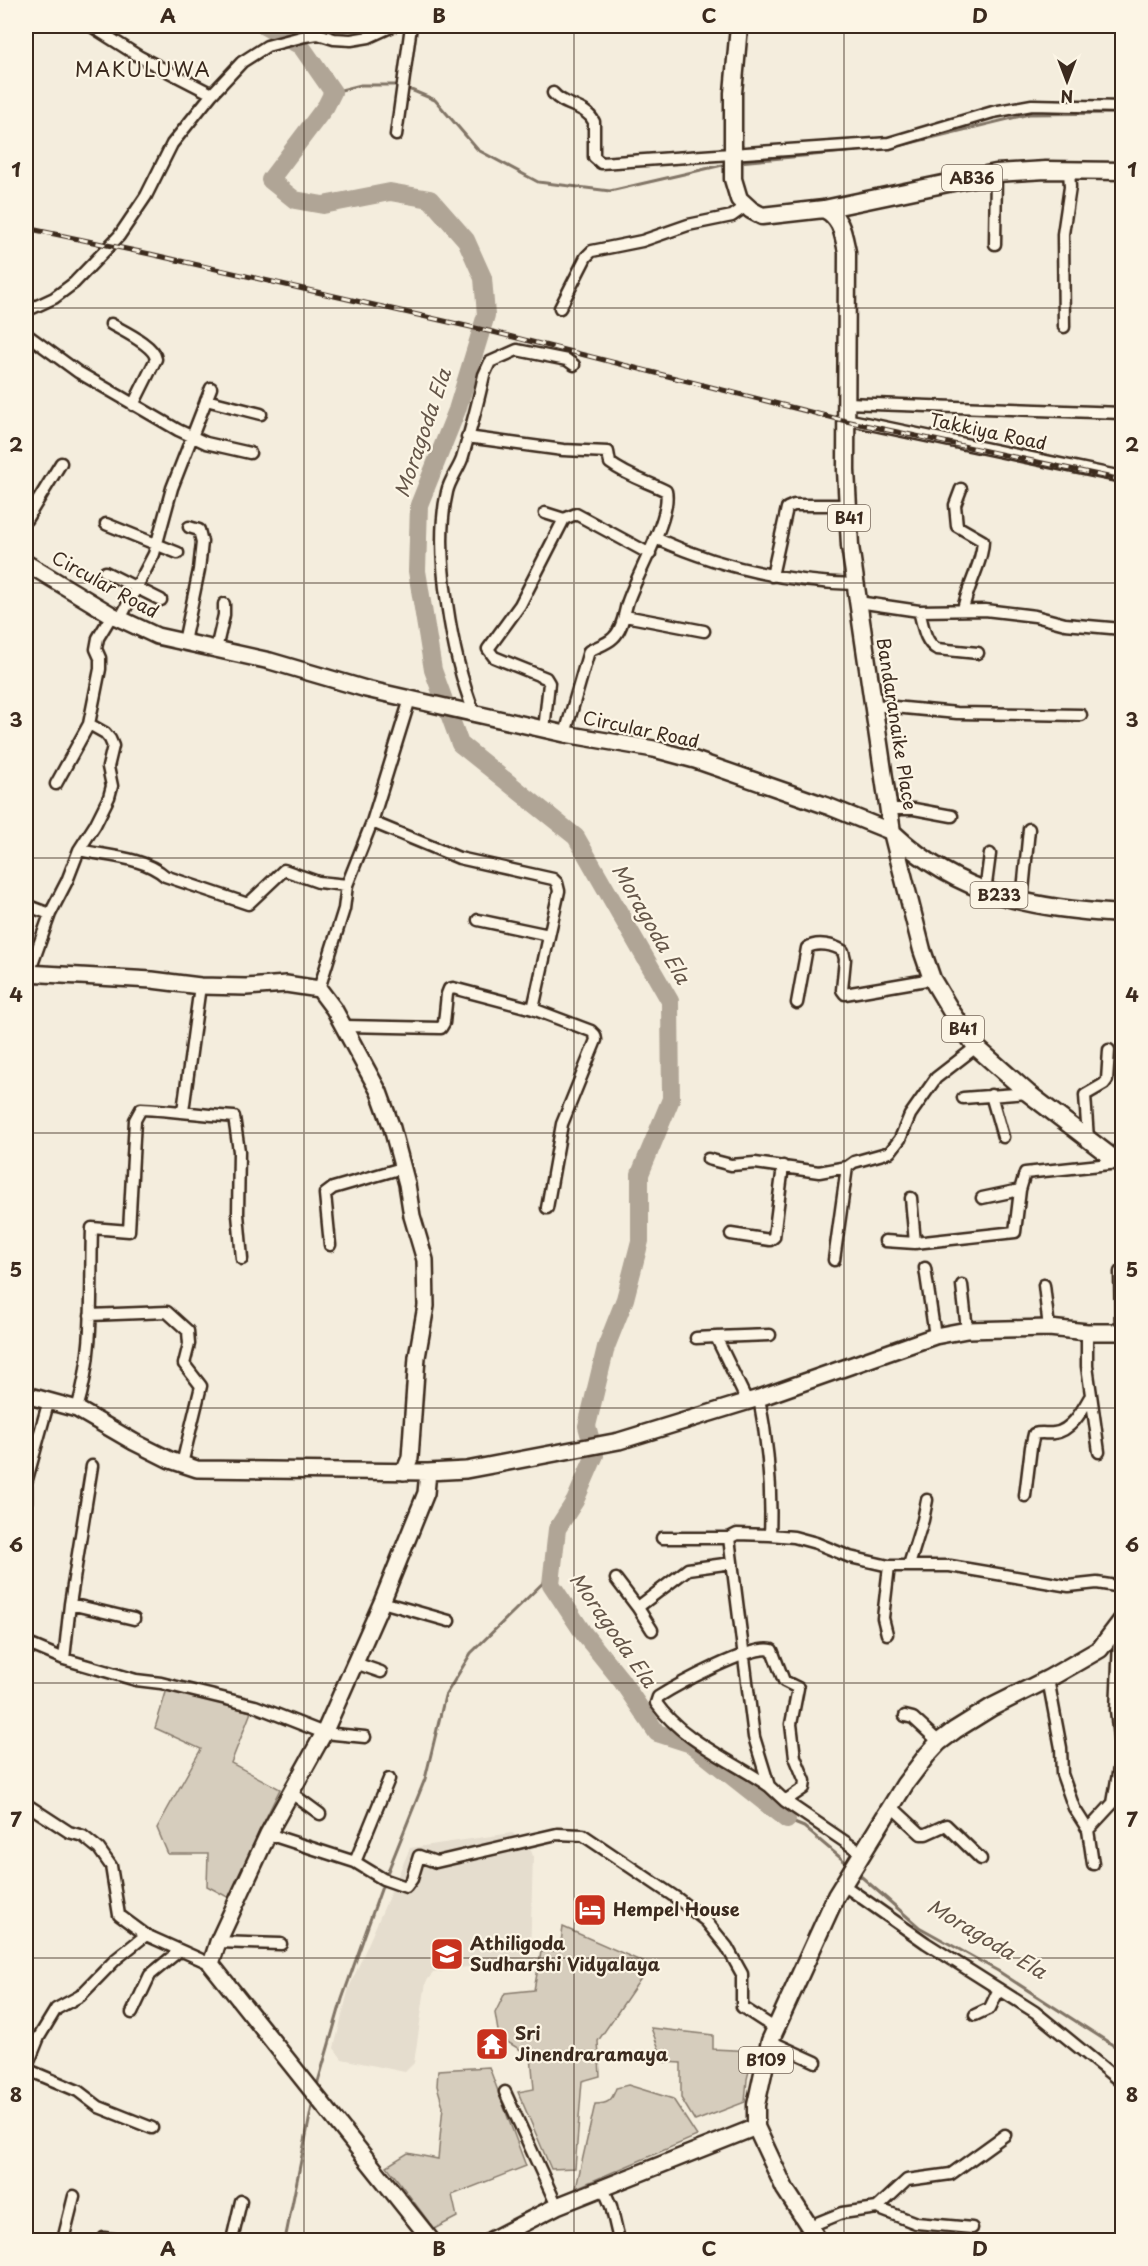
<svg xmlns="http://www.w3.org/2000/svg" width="1148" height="2266" viewBox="0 0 1148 2266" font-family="'Playpen Sans',sans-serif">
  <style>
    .built { fill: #e5ddce }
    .green { fill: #d6cdbd; stroke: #887c6e; stroke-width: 1.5 }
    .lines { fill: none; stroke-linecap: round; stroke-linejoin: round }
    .stream { stroke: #817466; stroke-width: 3 }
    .river { stroke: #b0a596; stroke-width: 18 }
    .street-casing { stroke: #3b2a1e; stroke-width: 15 }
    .secondary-casing { stroke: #3b2a1e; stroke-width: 20 }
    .primary-casing { stroke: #3b2a1e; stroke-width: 21 }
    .street { stroke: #fcf5e5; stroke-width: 10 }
    .secondary { stroke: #fcf5e5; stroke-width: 15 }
    .primary { stroke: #fcf5e5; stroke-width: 16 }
    .rail-casing { stroke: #3b2a1e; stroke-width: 5 }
    .rail { stroke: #fcf5e5; stroke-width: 3; stroke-dasharray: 9; stroke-linecap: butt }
    .grid { fill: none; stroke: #3b2a1e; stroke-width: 1.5; stroke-opacity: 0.55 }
    .labels { text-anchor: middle; stroke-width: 4.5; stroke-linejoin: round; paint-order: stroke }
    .shield { fill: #fcf5e5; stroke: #75675a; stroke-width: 1.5 }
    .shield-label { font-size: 16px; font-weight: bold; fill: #3b2a1e }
    .street-label { font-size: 18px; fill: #3b2a1e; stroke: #fcf5e5 }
    .poi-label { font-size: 18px; font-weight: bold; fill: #3b2a1e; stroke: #fcf5e5; text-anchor: start }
    .neighbourhood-label { font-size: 20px; letter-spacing: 1.5px; fill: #3b2a1e; stroke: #fcf5e5 }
    .water-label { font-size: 20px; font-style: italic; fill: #645548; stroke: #fcf5e5 }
    .neatline { fill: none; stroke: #3b2a1e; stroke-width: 2 }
    .grid-label { font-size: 20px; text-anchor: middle; font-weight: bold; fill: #3b2a1e }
  </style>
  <rect width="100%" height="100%" fill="#f4eddd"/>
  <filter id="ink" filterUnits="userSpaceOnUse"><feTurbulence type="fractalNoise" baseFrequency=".0167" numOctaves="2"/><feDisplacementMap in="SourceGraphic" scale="12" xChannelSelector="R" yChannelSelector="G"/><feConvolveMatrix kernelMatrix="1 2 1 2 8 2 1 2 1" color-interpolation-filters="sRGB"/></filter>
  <g filter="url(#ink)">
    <!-- built -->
    <path class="built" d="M512,1833L529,1845L533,1856L530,1956L433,1973L426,1982L414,2063L405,2072L342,2059L334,2048L349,1988L410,1848Z"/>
    <!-- green -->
    <path class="green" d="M167,1689L251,1712L231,1763L280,1789L259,1832L233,1900L207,1886L208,1854H168L157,1828L201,1749L155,1728Z
      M563,1927L650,1965L598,2041L600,2076L582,2081L575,2168L551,2169L518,2092L534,2089L531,2056L499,2037L495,2013L505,1993L534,1990L541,1952L560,1950Z
      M651,2028L713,2035V2049L754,2051L747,2079L745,2102L695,2121L681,2098V2063L664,2062Z
      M489,2067L526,2166L452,2195L457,2217L434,2229L387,2166L408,2153L438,2159L443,2106L437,2086L438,2070Z
      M628,2085L673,2099L697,2136L576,2188L595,2104C608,2104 612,2101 616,2088Z"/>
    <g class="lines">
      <!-- stream -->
      <path class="stream" d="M333,92L361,85H399L435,100L478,150L538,182L610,191L727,164
        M894,147L1029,114L1122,113
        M739,162L888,148
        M787,1820L804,1827L849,1865
        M856,1872L919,1927L998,1971L1122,2051
        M316,2089L342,1999L384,1881L425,1779L445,1696L471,1653L552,1574
        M285,2240L313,2101"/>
      <!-- river -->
      <path class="river" d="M264,26L301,46L333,92L326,106L270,180L295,200L323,205L390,192L430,199L466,240L483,278L486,315L457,410L419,505L417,571L433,670L460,744L576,837L670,1001L671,1099L640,1174V1241L625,1299L606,1347L587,1426L595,1455L575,1501L557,1529L551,1584L584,1634L621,1680L657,1733L691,1744L787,1820"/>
      <defs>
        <path id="street" d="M91,26L140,57L212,94
          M553,93C564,107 586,105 594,122V157L601,163L889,143L993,112L1032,105L1122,107
          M396,135L411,26
          M995,244L996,173
          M560,308L586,257L592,251L642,241L688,225L732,216L746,206
          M26,311L54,298L74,283L119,236L146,196L172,144L212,94L242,62L267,46L305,36L318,34L334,39L351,40L369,37L393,26
          M111,324C123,331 154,345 156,359L133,405
          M1064,327L1063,234L1070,187L1069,170
          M26,334L78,372L178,430L206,443L250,453
          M210,401L206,400L261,414
          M846,403L1122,413
          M846,419L1122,477
          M467,437L563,450L608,452L610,463C629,477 646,481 666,491C672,517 635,577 627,604C624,615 622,630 613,638C607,644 596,647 589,651L565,734
          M961,489L955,505L957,526L983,541C982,565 967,586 963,610
          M545,513L564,519L576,514L650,554
          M26,520L61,463
          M106,524L178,553
          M655,538C719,567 785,582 855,584
          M105,572L161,600
          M772,576L787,508L794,505H848
          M858,602L919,611L985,610L1035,616L1065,624L1122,629
          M919,611C923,624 924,642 937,649L978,653
          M625,616L704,631
          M120,619L154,554L172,488L211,388
          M184,642L199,570L202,542L199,530L189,527
          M216,649L224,615V604
          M873,705L957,713L1081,715
          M474,712C452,657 433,551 447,492C449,481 458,470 462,459C470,432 478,403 484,375L490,362L517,350L567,360L574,365
          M544,730L549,683L546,678L494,657L488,649L520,605L564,519
          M56,784L89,724L100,669V658L96,649L98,638L112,615
          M889,809H914L952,816
          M372,822L459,858L553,879L557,883L559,891L533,1009
          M79,850C106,856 144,857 165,876L248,904L284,870L318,882L347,885
          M985,892L990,854
          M1022,901L1029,829
          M26,905L50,914
          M478,920L549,935
          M29,973L50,914L67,881L79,850L95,825L109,797L112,786L108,767L113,746L110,739L105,733L89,724
          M319,989L344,909L347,885L372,822L410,699
          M797,1003L807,948C817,941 834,945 843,951L845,959L842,990L845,994L932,979
          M344,1026L441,1028L444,1023L447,994L449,989L453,988L533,1009L591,1031L595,1035L596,1040L562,1124L547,1208
          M991,1095L1003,1137
          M963,1098L1028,1093
          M183,1111L200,986
          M1088,1139L1085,1095L1104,1084L1107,1080L1109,1050
          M708,1159L731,1165L755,1163L819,1172L847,1167L854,1162L890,1152L900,1139L910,1115L936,1078L976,1047
          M911,1198L915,1243
          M982,1198L1020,1190
          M731,1234L770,1240L774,1237L783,1166
          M885,1241L915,1243L1015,1232L1020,1190L1025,1173L1119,1163
          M330,1245L325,1194L333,1188L402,1168
          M834,1260L847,1167
          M925,1268L935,1336
          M1120,1272L1121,1332
          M962,1285L967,1330
          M1044,1285L1049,1328
          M90,1315L167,1312L188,1331L189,1344L184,1364L201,1386L182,1464
          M1087,1332V1366L1099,1452
          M696,1338L716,1337
          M759,1398C768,1444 772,1488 770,1535L737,1534L729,1538L754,1737L769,1786L785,1801L863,1854
          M747,1401L716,1337L770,1335
          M77,1409C95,1351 90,1289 92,1228L129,1231L135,1120L141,1109C173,1110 203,1115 234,1117L239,1151L238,1214L242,1259
          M1025,1496L1031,1447L1034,1434C1041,1432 1047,1434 1054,1433C1072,1431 1083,1409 1091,1395
          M26,1502V1483L49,1400
          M770,1535L794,1537L816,1543L850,1557L889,1566H950L1069,1586L1097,1583L1122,1587
          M662,1538H729
          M909,1565L923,1520L927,1500
          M616,1579L638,1608
          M382,1602L449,1621
          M70,1604L134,1619
          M652,1630L638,1608L642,1604L688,1569L732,1563
          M887,1634L883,1618L889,1566
          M26,1643L64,1659L136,1680L161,1683L255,1706L324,1733L365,1737
          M64,1659L70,1604L92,1466
          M355,1663L381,1672
          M1048,1679L1061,1748L1062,1774L1074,1808L1088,1830
          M905,1716L913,1718L939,1742
          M769,1786C731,1760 683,1741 656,1703L658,1697C677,1685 752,1644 772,1650L784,1681L798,1688L791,1724L795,1757L805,1781L804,1788L785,1801
          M290,1792L320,1814
          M26,1804L69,1832L83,1836L99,1849L111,1866L119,1915L146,1935L211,1964
          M892,1807L921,1834H926L946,1825L981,1859
          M268,1834L355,1862L383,1879L406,1887L412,1879L419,1856L436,1862L557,1834L583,1835L678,1899L706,1921L727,1947L742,1974V2007L776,2029
          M355,1862L389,1779
          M1093,1864L1088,1830L1113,1803L1121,1756L1116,1710L1119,1641L1114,1631
          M842,1884L926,1943L1035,2012L1122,2083
          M218,1942L281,1944
          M132,2013L150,1975L179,1951
          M975,2015L990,2008L999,1989
          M770,2041L816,2062
          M26,2069L39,2037L56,2009L80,1996L116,1959L146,1935
          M26,2069L78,2091L99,2107L152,2128
          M505,2092L557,2206
          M603,2188L611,2206L619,2240
          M877,2208L907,2180L951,2174L1005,2135
          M810,2226L842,2213L877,2208L916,2223L972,2228
          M63,2240L74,2196
          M103,2240L104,2238L120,2240
          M232,2240L241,2201"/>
        <path id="secondary" d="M26,563L112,615L157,636L270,661L366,689L565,734L654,749L695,760L830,807L892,832
          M26,973L152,980L200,986L246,987L286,984L319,989L334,1009L379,1092L392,1128L407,1184L412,1216L425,1260L426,1306L417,1357L410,1458L404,1472
          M26,1395L77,1409L134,1442L170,1460L197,1469L428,1472L466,1470L619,1441L759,1398L935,1336L967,1330L1049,1328L1087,1332H1122
          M428,1472L426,1493L382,1602L324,1733L268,1834L218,1942L211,1964L431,2240
          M491,2240L557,2206L756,2127"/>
        <path id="primary" d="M739,26L733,93V179L739,199L751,210L762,216L824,209L996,173L1046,170L1122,171
          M824,209C842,218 843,234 847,252L846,470L850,546L892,832L922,950L932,979L951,1011L976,1047L1028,1093L1122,1165
          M893,833C961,897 1033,908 1122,914
          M818,2240L785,2189L756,2127V2105L770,2041L836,1896L905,1784L927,1755L939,1742L955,1730L992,1707L1048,1679L1100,1649L1122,1620"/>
      </defs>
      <!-- street casing -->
      <use href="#street" class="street-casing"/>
      <!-- secondary casing -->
      <use href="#secondary" class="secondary-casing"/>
      <!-- primary casing -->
      <use href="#primary" class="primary-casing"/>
      <!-- street -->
      <use href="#street" class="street"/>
      <!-- secondary -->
      <use href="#secondary" class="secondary"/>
      <!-- primary -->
      <use href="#primary" class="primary"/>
      <defs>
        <path id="rail" d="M26,228L150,254L497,333L846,421L1122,480"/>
      </defs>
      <!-- rail casing -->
      <use href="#rail" class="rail-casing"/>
      <!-- rail -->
      <use href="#rail" class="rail"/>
    </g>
  </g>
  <!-- grid -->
  <path class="grid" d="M304,26V2240M574,26V2240M844,26V2240M26,308H1122M26,583H1122M26,858H1122M26,1133H1122M26,1408H1122M26,1683H1122M26,1958H1122"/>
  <!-- icons -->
  <defs>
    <symbol id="hotel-square" viewBox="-11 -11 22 22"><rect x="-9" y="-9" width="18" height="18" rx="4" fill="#c8321e" stroke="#fcf5e5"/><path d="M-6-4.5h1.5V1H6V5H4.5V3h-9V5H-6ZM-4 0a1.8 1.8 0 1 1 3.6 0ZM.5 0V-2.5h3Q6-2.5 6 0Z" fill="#fff"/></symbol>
    <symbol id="school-square" viewBox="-11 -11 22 22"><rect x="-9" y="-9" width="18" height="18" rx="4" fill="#c8321e" stroke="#fcf5e5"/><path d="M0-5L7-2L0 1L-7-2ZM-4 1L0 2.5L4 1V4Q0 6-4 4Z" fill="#fff"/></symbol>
    <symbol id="temple-square" viewBox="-11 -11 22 22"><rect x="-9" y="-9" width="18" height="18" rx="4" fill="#c8321e" stroke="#fcf5e5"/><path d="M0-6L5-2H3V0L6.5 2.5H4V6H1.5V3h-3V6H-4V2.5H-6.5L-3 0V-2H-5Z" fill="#fff"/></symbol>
  </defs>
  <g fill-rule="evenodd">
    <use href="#hotel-square" x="571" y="1891" width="38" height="38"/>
    <use href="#school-square" x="428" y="1935" width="38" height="38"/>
    <use href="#temple-square" x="473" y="2025" width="38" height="38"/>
  </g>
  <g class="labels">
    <!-- shield labels -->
    <g class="shield">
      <rect x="942" y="165" width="60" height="26" rx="4.5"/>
      <rect x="828" y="505" width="42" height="26" rx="4.5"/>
      <rect x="970.5" y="882" width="57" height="26" rx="4.5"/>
      <rect x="942" y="1016" width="42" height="26" rx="4.5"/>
      <rect x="739" y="2047" width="54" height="26" rx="4.5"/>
    </g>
    <g class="shield-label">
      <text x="972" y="184">AB36</text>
      <text x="849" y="524">B41</text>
      <text x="999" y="901">B233</text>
      <text x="963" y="1035">B41</text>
      <text x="766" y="2066">B109</text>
    </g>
    <!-- street labels -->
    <g class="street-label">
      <text transform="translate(988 432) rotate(12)" y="6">Takkiya Road</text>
      <text transform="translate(105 585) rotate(29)" y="6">Circular Road</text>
      <text transform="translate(896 724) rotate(81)" y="6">Bandaranaike Place</text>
      <text transform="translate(641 730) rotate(12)" y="6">Circular Road</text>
    </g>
    <!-- poi labels -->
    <g class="poi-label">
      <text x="613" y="1916">Hempel House</text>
      <text x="470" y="1950">Athiligoda<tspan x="470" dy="21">Sudharshi Vidyalaya</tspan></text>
      <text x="515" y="2040">Sri<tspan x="515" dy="21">Jinendraramaya</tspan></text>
    </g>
    <!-- neighbourhood labels -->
    <g class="neighbourhood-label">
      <text x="143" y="77">MAKULUWA</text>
    </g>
    <!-- water labels -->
    <g class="water-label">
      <text transform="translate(423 433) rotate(-71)" y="7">Moragoda Ela</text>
      <text transform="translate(651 924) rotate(60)" y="7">Moragoda Ela</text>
      <text transform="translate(613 1630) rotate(55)" y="7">Moragoda Ela</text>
      <text transform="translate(987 1939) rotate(31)" y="7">Moragoda Ela</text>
    </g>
  </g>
  <!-- margin -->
  <rect width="1148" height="2266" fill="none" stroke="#fcf5e5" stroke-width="66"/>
  <!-- north arrow -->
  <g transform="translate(1067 81) rotate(180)" stroke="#fcf5e5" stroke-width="4.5" paint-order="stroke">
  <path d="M0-4.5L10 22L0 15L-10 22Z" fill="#3b2a1e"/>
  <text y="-9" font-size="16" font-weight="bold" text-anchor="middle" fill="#3b2a1e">N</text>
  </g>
  <rect x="33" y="33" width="1082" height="2200" class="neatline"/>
  <g class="grid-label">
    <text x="168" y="23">A</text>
    <text x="439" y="23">B</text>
    <text x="709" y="23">C</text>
    <text x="980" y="23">D</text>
    <text x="16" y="177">1</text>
    <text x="1132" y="177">1</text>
    <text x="16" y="452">2</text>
    <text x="1132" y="452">2</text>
    <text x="16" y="727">3</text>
    <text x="1132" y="727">3</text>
    <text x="16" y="1002">4</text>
    <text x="1132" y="1002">4</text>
    <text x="16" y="1277">5</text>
    <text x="1132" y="1277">5</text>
    <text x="16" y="1552">6</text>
    <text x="1132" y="1552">6</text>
    <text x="16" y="1827">7</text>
    <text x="1132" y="1827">7</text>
    <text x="16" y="2102">8</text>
    <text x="1132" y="2102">8</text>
    <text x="168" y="2256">A</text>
    <text x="439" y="2256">B</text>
    <text x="709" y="2256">C</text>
    <text x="980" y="2256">D</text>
  </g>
</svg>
